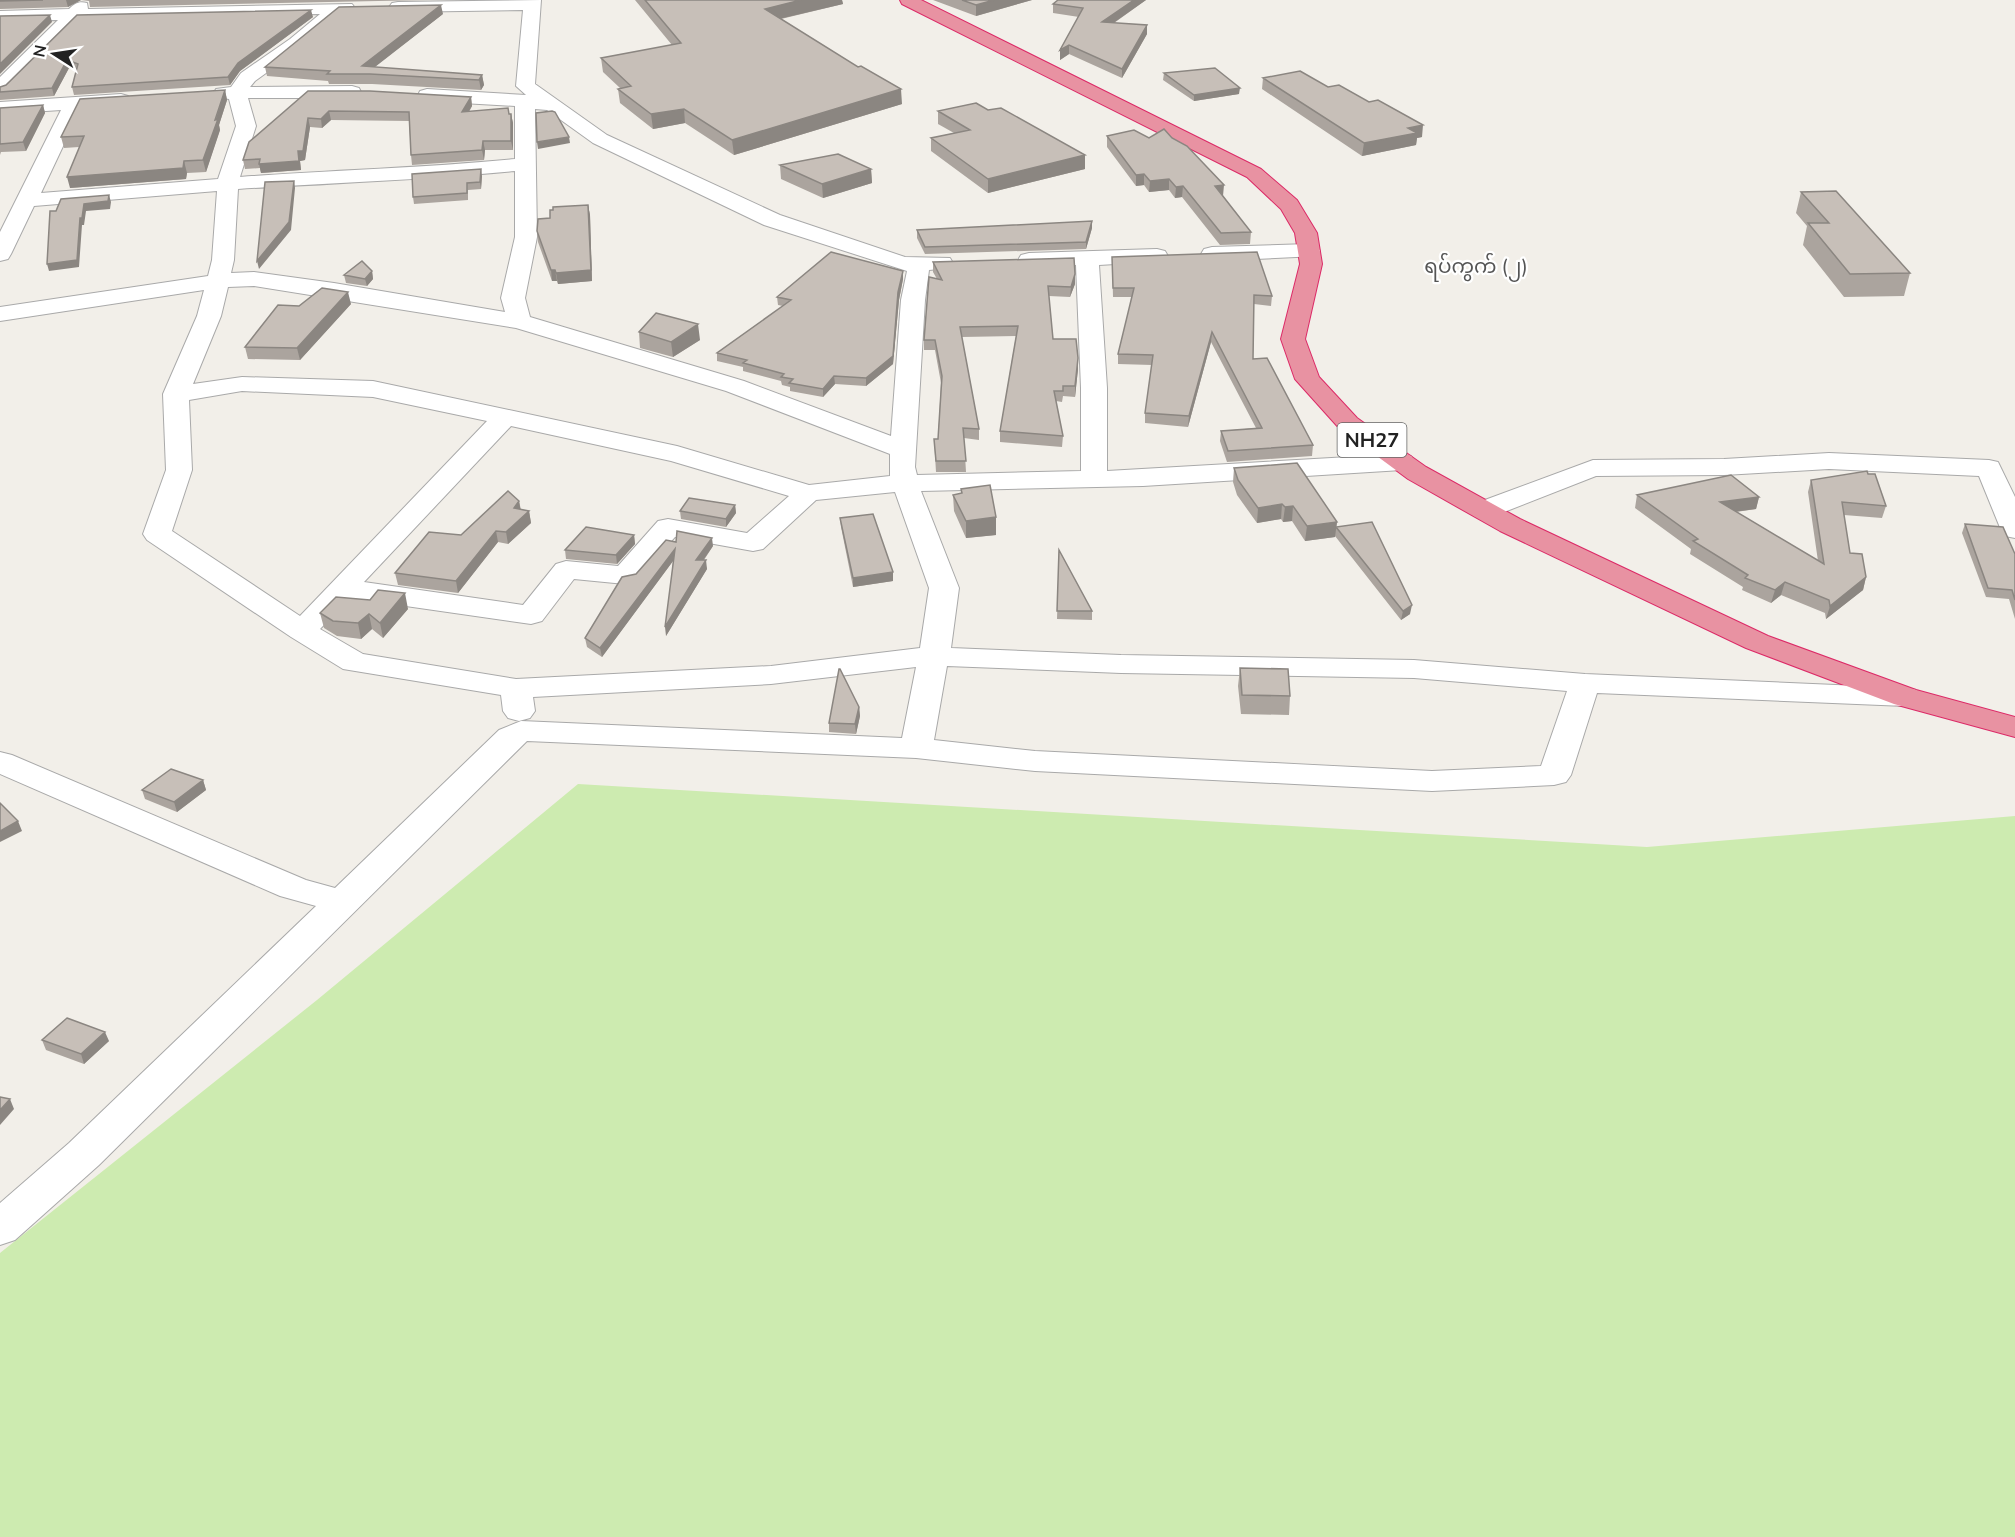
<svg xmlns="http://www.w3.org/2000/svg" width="2015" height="1537" viewBox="0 0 2015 1537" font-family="'Nunito Sans','Noto Sans Myanmar',sans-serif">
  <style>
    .grass { fill: #cdebb0 }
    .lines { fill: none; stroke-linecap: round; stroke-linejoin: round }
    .street-casing { stroke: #a9a9a9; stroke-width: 2 }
    .highway-casing { stroke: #dc2a67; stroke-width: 2 }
    .street { fill: #fff; fill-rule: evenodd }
    .highway { fill: #e892a2; fill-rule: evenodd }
    .wall { fill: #aba49e }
    .shaded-wall { fill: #8b8681 }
    .building { fill: #c7bfb8; stroke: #8b8681; stroke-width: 1.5 }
    .labels { text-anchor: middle; stroke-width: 4.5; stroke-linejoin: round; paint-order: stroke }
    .far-quarter-label { font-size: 20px; fill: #555; stroke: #fff }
    .shield { fill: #fff; stroke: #646464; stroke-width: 1.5 }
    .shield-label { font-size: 20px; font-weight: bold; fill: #222 }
  </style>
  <rect width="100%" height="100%" fill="#f2efe9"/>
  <!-- grass -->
  <path class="grass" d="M578,784L1647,847L2015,816V1537H0V1253L317,1000Z"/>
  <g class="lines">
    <defs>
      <path id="street" d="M541,0L535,84L607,135L780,215L905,257L950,258L953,263L950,268L929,270L925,300L915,467L917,475L1081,471V388L1076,265L1029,267L1021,265L1018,260L1021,255L1029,253L1157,249L1165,251L1168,256L1165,261L1099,265L1107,388V471L1402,454L1411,456L1415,462L1411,468L1402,470L1143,486L921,491L959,588L951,648L1121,655L1414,660L1585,674L1905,688L1916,690L1921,697L1916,704L1905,706L1597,693L1571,775L1566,782L1554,785L1432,791L1035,771L916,758L527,741L99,1165L15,1240L0,1245V1203L69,1143L316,906L280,896L0,774V752L12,755L306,880L335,888L499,730L521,721L902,738L916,667L771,684L533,697L535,711L530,718L519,721L508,718L503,711L501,695L343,669L291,637L147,540L143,534L166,470L163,394L197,316L204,290L0,321V307L208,276L212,260L217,191L34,206L11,254L8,259L0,261V232L61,110L0,114V102L121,94L128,96L131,100L128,104L81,108L41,193L218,179L236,126L229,99L216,97L214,93L216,89L231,87L241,73L290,39L320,14L78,19L7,91L0,93V77L58,20L0,21V11L69,9C75,3 79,1 87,3L88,9L352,4L355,8L352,12L341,13L302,47L255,81L250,87L352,86L359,88L361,92L359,96L352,98H248L256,126L240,177C332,170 424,168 515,159V106L427,101L420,99L418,95L420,91L427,89L526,95L516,86L523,10L398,12L392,11L389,7L392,3L398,2ZM535,109L547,110L593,143L764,225L907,271L901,300L891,436L744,381L530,317L525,298L537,237ZM515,171V237L501,298L505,312L334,283L254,272L231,273L234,260L238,189C330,183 423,180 515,171ZM254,286L516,328L726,391L890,454V476L809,485L677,446L373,381L242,377L193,384L221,316L228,287ZM242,391L373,397L487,421L300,616L172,531L192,470L189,400ZM511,426L671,461L789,496L747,533L668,519L658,521L618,566L566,561L556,564L523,605L364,582ZM895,492L929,588L920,648L771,666L516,679L363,654L320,629L350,598L531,624L542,621L574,579L625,584L635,581L675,537L753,551L763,549L816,500ZM947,666L1121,673L1414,678L1567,691L1541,766L1432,771L1035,751L934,740Z
        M1309,244L1317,246L1320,251L1317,256L1212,261L1204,259L1201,254L1204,249L1212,247Z
        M1829,453L1989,460L1998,462L2015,497V538L2005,536L2001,530L1979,476L1829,469L1724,475L1596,476L1494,516L1484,518L1474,516L1470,510L1474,504L1593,460L1724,459Z"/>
      <path id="highway" d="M900,0H921L1261,169L1297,200L1317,233L1322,264L1305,339L1319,377L1357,418L1426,467L1520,519L1768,636L1916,690L2015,717V737L1894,704L1746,648L1500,531L1408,479L1339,428L1295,379L1281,339L1300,264L1295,233L1281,209L1247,177L902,4Z"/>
    </defs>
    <!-- street casing -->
    <use href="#street" class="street-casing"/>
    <!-- highway casing -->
    <use href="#highway" class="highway-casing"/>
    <!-- street -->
    <use href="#street" class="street"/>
    <!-- highway -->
    <use href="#highway" class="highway"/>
  </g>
  <!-- wall -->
  <path class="wall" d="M0,0H81L68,7L0,9Z
    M81,0H428L90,7L89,1Z
    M635,0H842L843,4L781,19L902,104L734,155L685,123L653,129L620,103L618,89L620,88L603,72L601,58L672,45Z
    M933,0H1032L976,16Z
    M1146,0L1114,23L1147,25V34L1122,78L1069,54L1060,60V50L1079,17L1053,13V4Z
    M443,14L374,67L482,75L484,85L481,90L372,84H329L328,81L267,76L265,67Z
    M77,15L313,17L240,71L230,85L74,95L72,87L76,71L69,68L54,96L0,100V87L6,85Z
    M1164,73L1239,94L1194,101L1163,80Z
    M1263,78L1422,137L1417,138L1416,145L1362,156L1262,89Z
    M225,90L227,100L219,125L220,130L206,172L187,173L186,179L70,188L79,147L64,148L61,137Z
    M308,91L471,97L472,106L469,112L511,114L513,123V150H485L484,160L412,165L411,155L409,121L331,120L322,128L310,127L305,160L300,161L301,170L261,173L260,168L245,169L243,160Z
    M43,105L45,113L26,151L1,152L0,155V108Z
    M988,110L1085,155V169L988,193L931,151V138L954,133L938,124V111Z
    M1107,136L1223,196L1251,232L1250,244L1220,245L1182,197L1175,198L1169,190L1149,192L1144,185L1136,186L1107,147Z
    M780,165L871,169L872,183L823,198L781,179Z
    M482,176L481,189L468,190V200L414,204L413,197Z
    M1801,192L1910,273L1904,296L1844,297L1803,245L1807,226L1796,213Z
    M588,205L590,215L592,281L558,284L557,281H552L538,242L537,231L550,218Z
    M1092,228L1086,249L925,254L917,238V230Z
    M1112,257L1272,296L1271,306L1254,304L1253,359L1313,445L1312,456L1227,462L1220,441L1221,431L1256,428L1211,342L1188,427L1145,423V413L1152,365L1118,364V354L1132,297H1113Z
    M933,262L1075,274V284L1070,297L1049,296L1053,339L1078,369L1075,397L1063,396L1062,402L1056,401L1063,436L1062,447L1000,442V431L1016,336L962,337L979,429V440L964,438L966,472H936L934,439H938L941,383L935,350H924V340L937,279L933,272Z
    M372,271L373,279L367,286L346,283L344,275Z
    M903,271V279L899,300L893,364L866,386L835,384L823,397L790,391V387L782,385L781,381L743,371V367L717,361V353L783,306L778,305L777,297Z
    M351,304L300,360L248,359L245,347L299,306Z
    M639,332L700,340L673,357L640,348Z
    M1234,468L1337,522L1335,537L1305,541L1292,521L1283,522L1281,519L1257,523L1237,495L1233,482Z
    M1811,480L1886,506L1882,518L1844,515L1850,553L1866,577L1863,590L1826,619L1825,613L1781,595L1771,603L1742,590L1743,587L1690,554L1691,549L1635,508L1637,495L1759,497L1756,509L1736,512L1818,561L1808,492Z
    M953,495L996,535L966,538L954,511Z
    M519,501L521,510L529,511L531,523L508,544L498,542L458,593L398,585L395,573Z
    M735,505L736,513L726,527L681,519L680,511Z
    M840,518L893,572V581L853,587L841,527Z
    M1965,524L2015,554V619L2009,599L1986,597L1962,533Z
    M1336,527L1410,614L1401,620L1335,536Z
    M634,535L635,544L617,564L566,559L565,550Z
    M713,546L704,560L707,569L666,636L673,561L602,657L587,647L585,638L636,574Z
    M1059,550L1092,611V620L1057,619Z
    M408,609L383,638L372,629L361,639L337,636L324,628L320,613Z
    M1240,668L1290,696L1289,715L1241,714L1238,686Z
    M859,707L860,716L856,734L829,732V723Z
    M203,780L206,790L177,812L145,799L142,790Z
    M42,1040L109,1041L84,1064L46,1050Z"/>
  <!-- shaded-wall -->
  <path class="shaded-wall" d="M66,0H81L68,7Z
    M801,0H842L843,4L766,22L765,9Z
    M994,0H1032L976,16V5Z
    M1134,0H1146L1102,31V22Z
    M441,5L443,14L366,74L362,66Z
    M311,10L313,17L240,71L230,85L228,77L238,63Z
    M50,15L52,22L0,74V64Z
    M1147,25V34L1122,78V69Z
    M1069,45V54L1060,60V50Z
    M67,60L69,68L54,96L52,88Z
    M482,75L484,85L481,90L479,80Z
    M1240,88L1239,94L1194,101V95Z
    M901,89L902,104L734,155L732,140Z
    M225,90L227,100L219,125L220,130L206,172L203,160Z
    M471,97L472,106L463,121L462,112Z
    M43,105L45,113L26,151L23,142Z
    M684,109L685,123L653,129L651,114Z
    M329,111L331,120L322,128L321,119Z
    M511,114L513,123V150L511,141Z
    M308,118L310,127L305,160L300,161L301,170L261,173L259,164L298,151Z
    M1423,125L1422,137L1417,138L1416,145L1362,156L1364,143L1408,128Z
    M569,137L570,143L538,149L537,142Z
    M483,141L485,150L484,160L482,150Z
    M1085,155V169L988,193V179Z
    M184,161L187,173L186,179L70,188L67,177Z
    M481,169L482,176L481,189L480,182Z
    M871,169L872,183L823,198L822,184Z
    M1144,174V185L1136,186V175Z
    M1169,179V190L1149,192L1150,181Z
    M294,181L295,188L291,230L259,269L257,261Z
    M1224,185L1223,196L1215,186Z
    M1183,186L1182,197L1175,198L1176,187Z
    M109,195L111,202L110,209L86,211L84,225H82L79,267L49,271L47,264L80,218L84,204Z
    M588,205L590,215L592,281L558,284L556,273Z
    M1092,221V228L1086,249V242Z
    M551,270H555L557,281H552Z
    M372,271L373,279L367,286L365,279Z
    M903,271V279L899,300L893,364L866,386V378L898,292Z
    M1075,274V284L1070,297L1071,287Z
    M348,292L351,304L300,360L297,348Z
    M698,324L700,340L673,357L671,342Z
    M1212,332L1211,342L1188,427L1189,416Z
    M1078,358V369L1075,397V386Z
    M834,376L835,384L823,397V389Z
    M1759,497L1756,509L1717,514L1720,502Z
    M519,501L521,513L514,508Z
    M1282,504L1281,519L1257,523L1258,508Z
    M735,505L736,513L726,527V519Z
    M1293,506L1292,521L1283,522L1285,507Z
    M529,511L531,523L508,544L506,532Z
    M996,517V535L966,538V521Z
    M1337,522L1335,537L1305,541L1307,526Z
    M496,531L498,542L458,593L456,581Z
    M634,535L635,544L617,564L616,555Z
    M712,538L713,546L697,569L696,560Z
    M675,549L676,557L602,657L600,648Z
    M706,560L707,569L666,636L665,627Z
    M893,572V581L853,587V578Z
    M1866,577L1863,590L1826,619L1830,606Z
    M1785,582L1781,595L1771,603L1775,590Z
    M405,593L408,609L383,638L380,623Z
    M1412,605L1410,614L1401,620L1403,611Z
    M369,614L372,629L361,639L358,623Z
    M859,707L860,716L856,734L855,724Z
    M203,780L206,790L177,812L174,802Z
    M18,821L22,831L0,842V831Z
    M105,1032L109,1041L84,1064L81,1054Z
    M10,1099L14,1109L0,1125V1110Z"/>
  <!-- building -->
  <path class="building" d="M0,0H43L0,1Z
    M645,0H801L765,9L858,67L861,66L901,89L732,140L684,109L651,114L618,89L631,86L601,58L681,43Z
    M962,0H994L976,5Z
    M1058,0H1134L1102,22L1147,25L1122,69L1069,45L1060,50L1083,8L1053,4Z
    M441,5L362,66L482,75L479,80L370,74H327L330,71L265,67L339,7Z
    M311,10L238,63L228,77L72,87L78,64L67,60L52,88L0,92V87L6,85L77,15Z
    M50,15L0,64V16Z
    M1215,68L1240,88L1194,95L1164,73Z
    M1300,71L1328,87L1339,85L1369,102L1378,100L1423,125L1408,128L1417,133L1364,143L1263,78Z
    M225,90L215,120L218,119L203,160L184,161L183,168L67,177L84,136L61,137L80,99Z
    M308,91H370L471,97L462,112L508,108L509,114H511V141H483L482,150L411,155L409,112L329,111L321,119L308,118L303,151H298L299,161L259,164L260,159L243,160L249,142Z
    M976,103L988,110L1001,108L1085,155L988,179L931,138L970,130L938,111Z
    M43,105L23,142L0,144V108Z
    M552,111L555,112L569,137L537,142L536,113Z
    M1164,129L1172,138L1187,146L1224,185L1215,186L1251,232L1221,233L1183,186L1176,187L1169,179L1150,181L1144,174L1136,175L1107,136L1134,130L1149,138Z
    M838,154L871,169L822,184L780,165Z
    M481,169L480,182L467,183V193L413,197L412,174Z
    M294,181L289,222L257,261L265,182Z
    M1836,191L1910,273L1850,274L1808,223H1829L1801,192Z
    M109,195L108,201L84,204L82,218H80L77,260L47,264L50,211H56L61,199Z
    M588,205L591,270L556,273L555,270H551L537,231L538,219L550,218V210H553V207Z
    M1092,221L1086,242L925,247L917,230Z
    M831,252L903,271L898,292L893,356L866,378L834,376L823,389L789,383L793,379L781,377L784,374L743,363L747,360L717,353L791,300L777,297Z
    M1257,252L1272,296L1254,295L1253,359L1267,358L1313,445L1228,451L1221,431L1262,428L1212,332L1189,416L1145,413L1153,355L1118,354L1134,288H1113L1112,257Z
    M1074,258L1075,274L1071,287L1048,286L1053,339H1076L1078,358L1075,386H1063V391H1054L1063,436L1000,431L1018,326L960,327L979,429L963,428L966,461H936L934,439H938L942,376L935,340H924L929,277L942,280L933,262Z
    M362,261L372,271L365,279L344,275Z
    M322,288L348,292L297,348L245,347L278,305L299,306Z
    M656,313L698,324L671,342L639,332Z
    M1297,463L1337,522L1307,526L1293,506L1285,507L1282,504L1258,508L1238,480L1234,468Z
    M1867,471L1868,474H1875L1886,506L1842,502L1850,553L1862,554L1866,577L1830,606L1829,600L1785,582L1775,590L1745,578L1748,575L1693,541L1698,539L1637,495L1731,475L1759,497L1720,502L1824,564L1811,480Z
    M990,485L996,517L966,521L953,495L962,493L961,489Z
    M508,491L519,501L514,508L529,511L506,532L496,531L456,581L395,573L429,532L461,535Z
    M689,498L735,505L726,519L680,511Z
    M873,514L893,572L853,578L840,518Z
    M1372,522L1412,605L1403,611L1336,527Z
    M1965,524L2003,527L2015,554V600L2012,590L1988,588Z
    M586,527L634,535L616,555L565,550Z
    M677,531L712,538L696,560H706L665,627L675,549L600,648L585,638L622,577L636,574L666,540L676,542Z
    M1059,550L1092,611H1057Z
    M378,590L405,593L380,623L369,614L358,623L333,621L320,613L336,597L370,600Z
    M1240,668L1288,669L1290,696L1242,695Z
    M839,669H840L859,707L855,724L829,723Z
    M171,769L203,780L174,802L142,790Z
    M0,803L18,821L0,831Z
    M67,1018L105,1032L81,1054L42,1040Z
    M0,1097L10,1099L0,1110Z"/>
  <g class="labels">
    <!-- far-quarter labels -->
    <g class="far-quarter-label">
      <text x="1476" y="273">ရပ်ကွက် (၂)</text>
    </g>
    <!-- shield labels -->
    <rect class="shield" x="1337.5" y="423" width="69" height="34" rx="4.5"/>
    <g class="shield-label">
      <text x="1372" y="447">NH27</text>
    </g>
  </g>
  <!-- north arrow -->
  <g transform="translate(54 54) rotate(282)" stroke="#ffffff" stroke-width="4.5" paint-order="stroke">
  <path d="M0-4.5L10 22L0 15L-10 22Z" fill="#222222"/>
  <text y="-9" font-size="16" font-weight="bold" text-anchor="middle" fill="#222222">N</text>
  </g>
</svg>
